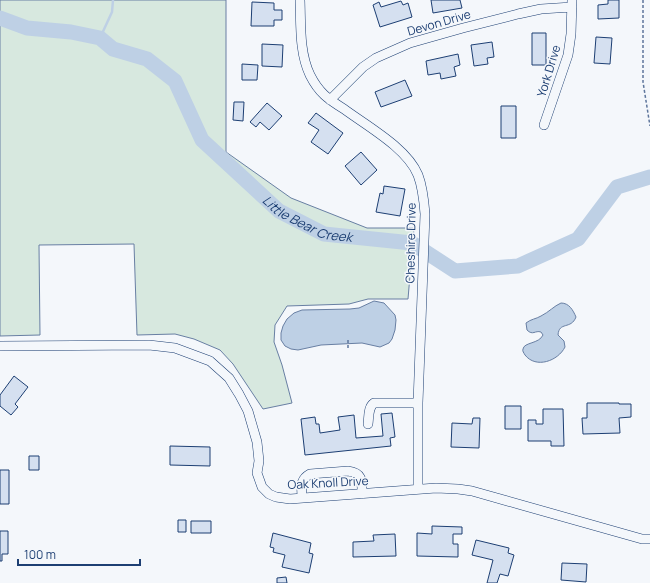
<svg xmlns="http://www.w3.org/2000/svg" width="650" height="583" viewBox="0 0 650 583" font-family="Manrope,sans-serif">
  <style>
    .green { fill: #d7e8df; stroke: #687fa3 }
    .water { fill: #bed0e5; stroke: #687fa3 }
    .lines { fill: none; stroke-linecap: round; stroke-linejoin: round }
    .stream { stroke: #bed0e5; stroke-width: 2.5 }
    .river { stroke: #bed0e5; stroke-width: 15 }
    .building { fill: #d5e0f0; stroke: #1d3f73 }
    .minor-casing { stroke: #1d3f73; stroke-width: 10 }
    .path { stroke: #5e769c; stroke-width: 1.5; stroke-dasharray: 3 2; stroke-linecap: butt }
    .minor { stroke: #f4f7fb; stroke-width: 9 }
    .labels { text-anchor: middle; stroke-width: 3; stroke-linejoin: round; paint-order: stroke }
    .street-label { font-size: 12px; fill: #1d3f73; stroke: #f4f7fb }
    .water-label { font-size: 13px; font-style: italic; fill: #1d3f73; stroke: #f4f7fb }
  </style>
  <rect width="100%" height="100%" fill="#f4f7fb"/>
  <!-- green -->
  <path class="green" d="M0,0H226V152L291,198L367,228H414L408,299H368L349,304L287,306L275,325L274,342L282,365L292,403L263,409L233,364L220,350L194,339L175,334L137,335L134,244L39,245L40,335L0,336Z"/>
  <!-- water -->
  <path class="water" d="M374,301L384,303L395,315L396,320L395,330L392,339L389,343L380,347L362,343L321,345L298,350L291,349L285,346L281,340V333L283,326L287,319L294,313L302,310L350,309L359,308Z
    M561,303C569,303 573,310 576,317C571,330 559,321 558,335L564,341L565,347C558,361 536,369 525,355C524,353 522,351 523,349C524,342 539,344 543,335L541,332C535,330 533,336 527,330L526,323C531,319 536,319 541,316C549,312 554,306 561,303Z"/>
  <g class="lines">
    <!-- stream -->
    <path class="stream" d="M100,38L112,12L113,0"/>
    <!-- river -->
    <path class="river" id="s1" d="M0,18L27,28L71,32L100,38L113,49L147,59L175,81L202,140L279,211L324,234L412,243L455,271L518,266L578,239L617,187L650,177"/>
  </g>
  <!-- building -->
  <path class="building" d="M431,0H460L462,8L433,13Z
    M608,0H619V18L598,19V5L608,4Z
    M401,1L403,5L408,3L412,17L380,27L373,5L379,2L381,7Z
    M252,2L274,3V10H282V20H274V26H251Z
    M532,33H546V65H532Z
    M596,37L612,38L610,64L594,63Z
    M492,42L494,57L487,58L488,64L474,66L471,45Z
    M262,44L283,45L282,67L262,66Z
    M458,54L460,65L454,67L456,76L441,79L440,73L428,75L426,61Z
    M242,64L258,65L257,80H242Z
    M405,80L412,96L381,107L375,92Z
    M234,102H244L243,121L233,120Z
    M267,103L282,116L269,130L260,122L256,127L250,122Z
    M501,106H516V138H501Z
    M316,113L343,133L328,154L311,142L319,130L308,123Z
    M361,152L377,170L361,185L345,166Z
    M384,186L405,189L400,216L376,212L380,193L383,194Z
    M14,376L28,387L15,404L18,407L11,415L0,406V395Z
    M587,403H619V404H631V417L619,418L620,433L583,434L582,418H587Z
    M505,406H521V429H505Z
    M543,409H563L564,446H551V441H528V420H536V424H543Z
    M392,413L395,437L390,438L391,446L305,455L301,419L315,417L316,424H319L320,433L340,430L338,417L354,415L356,438L383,436L381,414Z
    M473,418H480L479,448L451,447L452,423L472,424Z
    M170,446L210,447V466L170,465Z
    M29,456H39V470H29Z
    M0,470H9V504H0Z
    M178,520H186V532H178Z
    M191,521H211V533H191Z
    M432,526L462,527V534H453V544H458V557L417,556V533L432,534Z
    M0,531H8V554H2V561H0Z
    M273,533L311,543L309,553L313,554L309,573L282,567L285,555L273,552L274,548L270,547Z
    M395,534L396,556L353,557V542L374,541L373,535Z
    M476,540L509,548L508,553L514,555L508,576L500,574L497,583H487L493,560L472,555Z
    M562,563L587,564L586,582L561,580Z
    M286,577L287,583H277V578Z"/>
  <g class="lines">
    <defs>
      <path id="minor" d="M300,0C301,24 299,52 310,75C319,93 328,99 344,109C367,126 407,148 418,175C423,188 424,201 425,214L418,403V489
        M330,100L363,67L376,58L410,43L463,28L518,14L541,9L572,7
        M544,125L568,55L571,34L572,0
        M0,346L149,345L175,348L210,361L229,378L239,394L248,411L257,442L259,461L257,473L262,487L269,494L276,497L290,499L436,488L458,489L472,491L642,539H650
        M368,424C369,417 368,407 374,403H418
        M302,498C302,488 299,480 310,474L348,471C363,473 362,481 362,494"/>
    </defs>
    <!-- minor casing -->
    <use href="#minor" class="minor-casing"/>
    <!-- path -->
    <path class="path" d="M643,0V82L650,126
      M348,340V348"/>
    <!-- minor -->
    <use href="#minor" class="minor"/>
  </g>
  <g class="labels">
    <!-- street labels -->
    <g class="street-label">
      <text transform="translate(439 23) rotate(-16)" y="4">Devon Drive</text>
      <text transform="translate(549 71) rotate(-73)" y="4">York Drive</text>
      <text transform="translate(411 243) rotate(-89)" y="4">Cheshire Drive</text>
      <text transform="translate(328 483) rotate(-3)" y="4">Oak Knoll Drive</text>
    </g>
    <!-- water labels -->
    <g class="water-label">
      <text dy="5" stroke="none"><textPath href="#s1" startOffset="390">Little Bear Creek</textPath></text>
    </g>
  </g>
  <!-- scale -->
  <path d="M18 559v6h122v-6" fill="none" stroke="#1d3f73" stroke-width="2"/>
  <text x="24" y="559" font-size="12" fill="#1d3f73" stroke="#f4f7fb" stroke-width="3" paint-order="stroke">100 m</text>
</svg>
